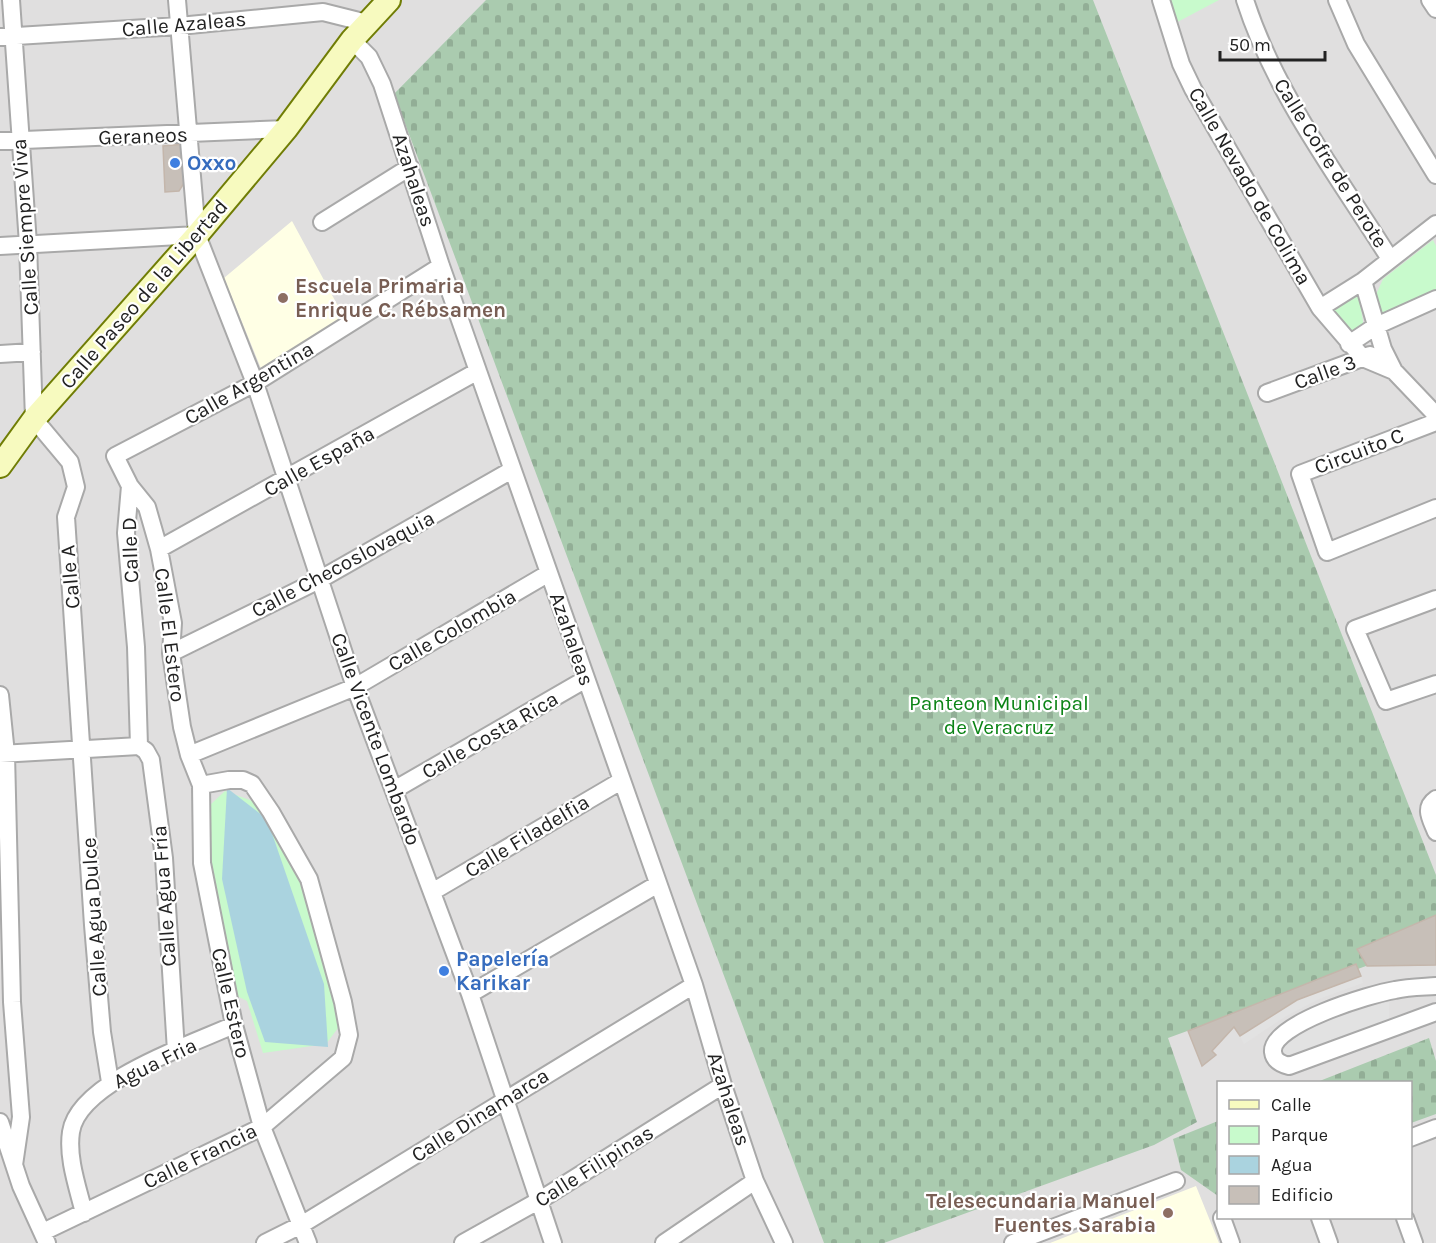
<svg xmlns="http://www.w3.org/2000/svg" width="1436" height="1243" viewBox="0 0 1436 1243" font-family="Karla,sans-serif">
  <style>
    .residential { fill: #e0dfdf; fill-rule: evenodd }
    .education { fill: #ffffe5 }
    .cemetery { fill: url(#cemetery-stones) }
    .park { fill: #c8facc }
    .parking { fill: #e2e2e2 }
    .water { fill: #aad3df }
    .building { fill: #c7bfb8; stroke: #c4b6ab; stroke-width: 1.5 }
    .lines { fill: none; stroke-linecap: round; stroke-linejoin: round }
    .street-casing { stroke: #a9a9a9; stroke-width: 20 }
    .secondary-casing { stroke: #707d05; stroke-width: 26 }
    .street { stroke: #fff; stroke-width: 16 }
    .secondary { stroke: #f7fabf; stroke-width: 22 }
    .shop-dot { fill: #3f7fe0; stroke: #fff; stroke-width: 2 }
    .education-dot { fill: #8d6e63; stroke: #fff; stroke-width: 2 }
    .labels { text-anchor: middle; stroke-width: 4.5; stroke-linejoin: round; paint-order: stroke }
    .street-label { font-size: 21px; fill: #222; stroke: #fff }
    .shop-label { font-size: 21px; font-weight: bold; fill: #366cbe; stroke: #fff; text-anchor: start }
    .education-label { font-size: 21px; font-weight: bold; fill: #785e54; stroke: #fff; text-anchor: start }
    .park-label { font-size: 21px; fill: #0c8416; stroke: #fff }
  </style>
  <defs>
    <pattern id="cemetery-stones" width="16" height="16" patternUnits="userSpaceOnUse" patternTransform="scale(1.5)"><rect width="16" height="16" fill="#aacbaf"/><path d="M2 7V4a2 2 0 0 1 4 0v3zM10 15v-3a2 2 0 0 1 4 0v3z" fill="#92ae96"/></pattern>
  </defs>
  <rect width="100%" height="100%" fill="#f2efe9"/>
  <!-- residential -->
  <path class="residential" d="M0,0H1436V1243H0ZM1218,1082H1410V1218H1218Z"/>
  <!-- education -->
  <path class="education" d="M292,221L345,319L262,371L224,278Z
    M1196,1186L1219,1243H1050Z"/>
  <!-- cemetery -->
  <path class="cemetery" d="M486,0H1093L1436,875V965L1366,966L1168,1038L1197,1122L1154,1145L884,1243H824L394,94Z
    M1429,1038L1436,1061V1114L1411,1123L1410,1082H1317Z
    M1218,1121V1196L1181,1170L1173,1139Z"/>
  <!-- park -->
  <path class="park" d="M1161,0H1219L1168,27Z
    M1433,240L1436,246V291L1383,320L1374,299L1383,279Z
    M1359,296L1364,328L1348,338L1329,309Z
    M225,791L266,806L292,838L341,1024L326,1044L263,1053L247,1001L229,992L196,818Z"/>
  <!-- parking -->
  <path class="parking" d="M1361,976L1363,983L1319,999L1286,1016L1244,1044L1240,1036L1274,1012L1331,985Z
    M1389,1002V1026L1292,1061L1281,1054L1287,1039L1337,1014Z"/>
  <!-- water -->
  <path class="water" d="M227,788L267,819L324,984L328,1047L265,1042L247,992L222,879Z"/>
  <!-- building -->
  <path class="building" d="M185,144L186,180L179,191L165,192L163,146Z
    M1436,915V965L1367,966L1357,949Z
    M1356,964L1361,976L1297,1000L1240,1036L1234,1027L1212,1051L1216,1055L1202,1066L1188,1031Z"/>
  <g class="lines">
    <defs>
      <path id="street" d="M11,0L28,244L34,419L70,462L76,487L66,517L93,925L102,1032L110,1082
        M177,0L197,235L255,383L355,687L470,994L553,1243
        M1161,0L1181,64L1193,89L1320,308L1363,358L1394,371
        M1245,0C1275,94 1338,176 1390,259
        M1337,0L1356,44L1436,175
        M1430,0L1436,9
        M0,37L179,26L323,12L367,23
        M352,40L369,57L382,84L441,266L694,985L723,1085L755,1181L784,1243
        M0,141L286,129
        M322,222L410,167
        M0,246L197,235
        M1363,281L1383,349L1394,371L1436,415
        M1320,308L1363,281L1436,224
        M1349,344L1376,326L1436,299
        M0,354L32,352
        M1267,393L1370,355
        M1436,422L1300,474L1327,552L1436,508
        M130,486L147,507L159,549L173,623L171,653L182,727L189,755L201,785L202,863L234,1025L262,1127L308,1243
        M159,549L478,371
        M1436,599L1355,629L1386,701L1436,684
        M171,653L319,580L512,470
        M0,695L6,754L12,1002L21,1117L14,1165
        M139,746L136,647L126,533L130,486L115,456L255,383L441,266
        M139,746L146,751L151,760L164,858L176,1051
        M0,754L139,746
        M189,755L355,687L549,573
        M394,790L586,679
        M1436,799C1423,808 1431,819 1436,832
        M432,892L621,781
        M1436,986C1422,987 1408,987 1395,990C1371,994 1270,1024 1273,1052C1274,1061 1281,1064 1289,1066L1436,1012
        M470,994L658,884
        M0,1122L21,1186L47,1243
        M1410,1138L1436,1128
        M84,1213C78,1188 67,1158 71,1132C78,1082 192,1044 234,1025
        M1222,1218L1231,1243
        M1320,1218L1329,1243
        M1405,1218L1414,1243
        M43,1232L262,1127L343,1058L349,1035L343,1002L309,879L271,812L252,784L243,780H229L201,785
        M265,1243L301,1225L694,985
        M463,1243L540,1200L723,1085
        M664,1243L755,1181
        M1013,1243L1176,1181"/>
      <path id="secondary" d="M0,466L34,419L197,235L286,129L352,40L389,0"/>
    </defs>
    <!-- street casing -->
    <use href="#street" class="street-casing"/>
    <!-- secondary casing -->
    <use href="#secondary" class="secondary-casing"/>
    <!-- street -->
    <use href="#street" class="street"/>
    <!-- secondary -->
    <use href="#secondary" class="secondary"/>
  </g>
  <!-- markers -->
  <g class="shop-dot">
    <circle cx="175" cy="163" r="6"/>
    <circle cx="444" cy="971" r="6"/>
  </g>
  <g class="education-dot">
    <circle cx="283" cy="298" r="6"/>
    <circle cx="1168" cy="1213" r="6"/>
  </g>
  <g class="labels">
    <!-- street labels -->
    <g class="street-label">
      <text transform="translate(184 24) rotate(-5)" y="7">Calle Azaleas</text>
      <text transform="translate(143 136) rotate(-2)" y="7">Geraneos</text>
      <text transform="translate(1331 163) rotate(58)" y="7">Calle Cofre de Perote</text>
      <text transform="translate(414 180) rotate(72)" y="7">Azahaleas</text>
      <text transform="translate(1250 186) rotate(60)" y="7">Calle Nevado de Colima</text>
      <text transform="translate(25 227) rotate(-94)" y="7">Calle Siempre Viva</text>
      <text transform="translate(144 294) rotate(-49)" y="7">Calle Paseo de la Libertad</text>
      <text transform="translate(1325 372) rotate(-20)" y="7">Calle 3</text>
      <text transform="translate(249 383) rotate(-30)" y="7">Calle Argentina</text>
      <text transform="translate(1359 451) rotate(-21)" y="7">Circuito C</text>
      <text transform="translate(319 461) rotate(-29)" y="7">Calle España</text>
      <text transform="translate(130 550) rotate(-92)" y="7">Calle D</text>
      <text transform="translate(343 564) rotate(-28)" y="7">Calle Checoslovaquia</text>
      <text transform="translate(70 577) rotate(-95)" y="7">Calle A</text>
      <text transform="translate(452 630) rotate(-30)" y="7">Calle Colombia</text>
      <text transform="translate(170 635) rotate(83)" y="7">Calle El Estero</text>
      <text transform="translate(572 639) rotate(71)" y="7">Azahaleas</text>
      <text transform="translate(490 735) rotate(-30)" y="7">Calle Costa Rica</text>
      <text transform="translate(376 739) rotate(70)" y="7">Calle Vicente Lombardo</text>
      <text transform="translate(527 836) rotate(-31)" y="7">Calle Filadelfia</text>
      <text transform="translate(164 896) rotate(-94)" y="7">Calle Agua Fría</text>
      <text transform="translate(94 917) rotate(-94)" y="7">Calle Agua Dulce</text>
      <text transform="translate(231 1003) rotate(77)" y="7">Calle Estero</text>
      <text transform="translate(155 1063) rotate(-26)" y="7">Agua Fria</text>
      <text transform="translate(729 1099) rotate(72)" y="7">Azahaleas</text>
      <text transform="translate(480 1115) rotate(-32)" y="7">Calle Dinamarca</text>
      <text transform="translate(200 1156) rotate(-26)" y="7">Calle Francia</text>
      <text transform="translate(594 1166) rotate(-32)" y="7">Calle Filipinas</text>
    </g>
    <!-- shop labels -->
    <g class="shop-label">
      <text x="187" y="170">Oxxo</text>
      <text x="456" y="966">Papelería<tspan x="456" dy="24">Karikar</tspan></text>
    </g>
    <!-- education labels -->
    <g class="education-label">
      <text x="295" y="293">Escuela Primaria<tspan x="295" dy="24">Enrique C. Rébsamen</tspan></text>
      <text x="1156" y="1208" text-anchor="end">Telesecundaria Manuel<tspan x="1156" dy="24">Fuentes Sarabia</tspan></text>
    </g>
    <!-- park labels -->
    <g class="park-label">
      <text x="999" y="710">Panteon Municipal<tspan x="999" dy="24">de Veracruz</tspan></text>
    </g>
  </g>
  <!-- legend -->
  <rect x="1217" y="1081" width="195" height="138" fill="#ffffff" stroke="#a7a7a7" stroke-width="1.5"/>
  <rect x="1229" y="1100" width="30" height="9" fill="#f7fabf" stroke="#a7a7a7" stroke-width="1.5"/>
  <text x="1271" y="1111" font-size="18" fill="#222222">Calle</text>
  <rect x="1229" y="1126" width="30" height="18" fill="#c8facc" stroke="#a7a7a7" stroke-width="1.5"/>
  <text x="1271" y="1141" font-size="18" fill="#222222">Parque</text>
  <rect x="1229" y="1156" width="30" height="18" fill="#aad3df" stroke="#a7a7a7" stroke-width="1.5"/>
  <text x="1271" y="1171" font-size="18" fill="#222222">Agua</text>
  <rect x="1229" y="1186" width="30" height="18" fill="#c7bfb8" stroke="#a7a7a7" stroke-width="1.5"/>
  <text x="1271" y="1201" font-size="18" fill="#222222">Edificio</text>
  <!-- scale -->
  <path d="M1220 51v9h105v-9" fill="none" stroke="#222222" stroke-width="3"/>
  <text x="1229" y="51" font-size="18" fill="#222222" stroke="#ffffff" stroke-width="4.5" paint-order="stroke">50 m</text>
</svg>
